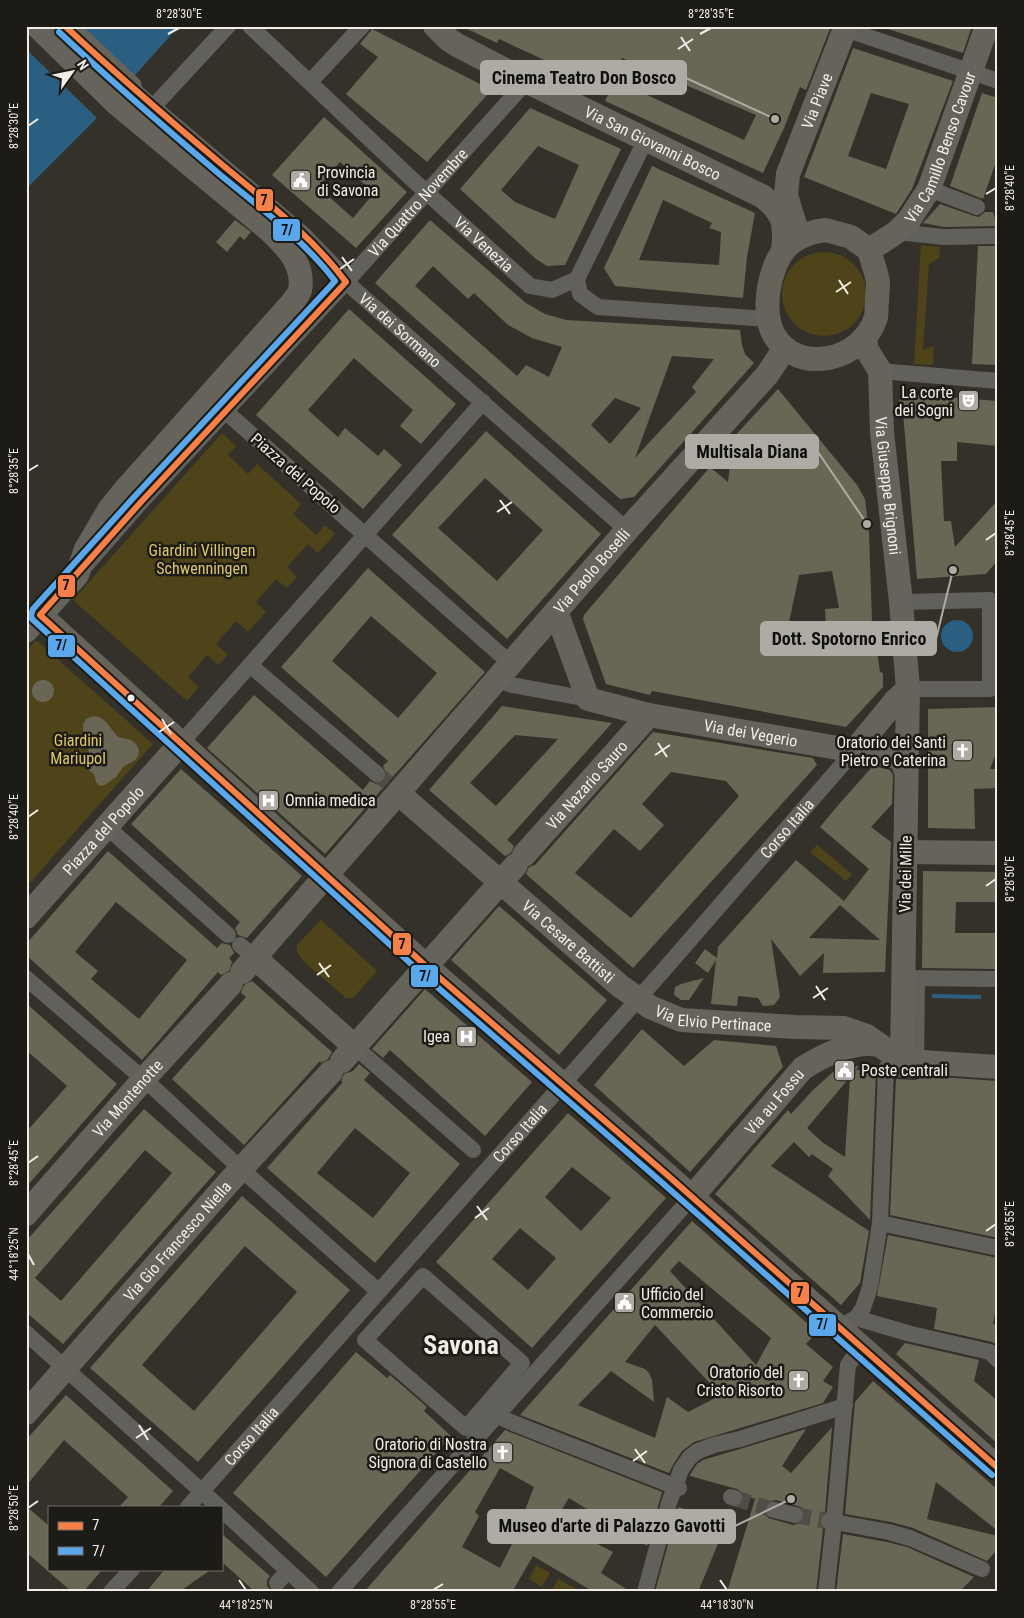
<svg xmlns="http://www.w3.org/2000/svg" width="1024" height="1618" viewBox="0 0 1024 1618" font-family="'Roboto Condensed',sans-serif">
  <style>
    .green { fill: #4f4419 }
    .water { fill: #2a5f82 }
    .pier { fill: #333129 }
    .building { fill: #6a6656; fill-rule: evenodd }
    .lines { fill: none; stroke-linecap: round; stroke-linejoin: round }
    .street-tunnel { stroke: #4f4d45; stroke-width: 16; stroke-dasharray: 16 8; stroke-linecap: butt }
    .street { stroke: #61605a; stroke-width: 16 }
    .secondary { stroke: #65635a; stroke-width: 24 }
    .bus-1-casing { stroke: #1d1b15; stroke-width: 10 }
    .bus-2-casing { stroke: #1d1b15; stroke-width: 10 }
    .bus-1 { stroke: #f78048; stroke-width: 6 }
    .bus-2 { stroke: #5aa8eb; stroke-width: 6 }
    .ticks { fill: none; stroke: #efede5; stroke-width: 2 }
    .bus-dot { fill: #efede5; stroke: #1d1b15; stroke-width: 2 }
    .labels { text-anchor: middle; stroke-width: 5; stroke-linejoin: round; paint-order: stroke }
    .street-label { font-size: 16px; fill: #efede5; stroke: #1d1b15 }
    .poi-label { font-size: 16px; fill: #efede5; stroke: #1d1b15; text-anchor: end }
    .park-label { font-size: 16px; fill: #dec769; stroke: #1d1b15 }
    .town-label { font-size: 26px; font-weight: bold; fill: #efede5; stroke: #1d1b15 }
    .leader { fill: none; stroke: #adaba3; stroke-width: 2 }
    .callout-dot { fill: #adaba3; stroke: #1d1b15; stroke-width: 2 }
    .callout { fill: #adaba3; stroke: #adaba3; stroke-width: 2 }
    .callout-label { font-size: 18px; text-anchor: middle; font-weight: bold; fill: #111 }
    .line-badge { stroke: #1d1b15; stroke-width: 2 }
    .pale-badge-label { font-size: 14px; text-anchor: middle; font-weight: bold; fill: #111 }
    .neatline { fill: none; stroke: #efede5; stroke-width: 2 }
    .ticks-label { font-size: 12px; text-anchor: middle; fill: #efede5 }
  </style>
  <rect width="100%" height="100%" fill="#333129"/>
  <!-- green -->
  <path class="green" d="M921,245L940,247L939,258L929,264L923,350L934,346L933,365L914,364Z
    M782 294a42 42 0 1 1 84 0a42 42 0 1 1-84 0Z
    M222,433L236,446L228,455L248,474L257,464L301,504L293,514L316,535L325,525L335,534L318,553L308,544L287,567L297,577L287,588L276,579L256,602L266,612L248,632L236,621L216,644L228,655L218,665L207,655L188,677L199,687L187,701L73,600Z
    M36,640L153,744L26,887V651Z
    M817,845L852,874L846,881L810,852Z
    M321,920L377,971L353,998H346L303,961L297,952V945Z
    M536,1565L550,1573L542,1587L529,1579Z
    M558,1579L577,1589L576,1592H551Z"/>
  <!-- water -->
  <path class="water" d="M26,26H179L95,120L26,189Z
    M941 636a16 16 0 1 1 32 0a16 16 0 1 1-32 0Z
    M932,994L981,995V999L932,998Z"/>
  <!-- pier -->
  <path class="pier" d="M26,26L132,83L99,120L26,49Z"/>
  <!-- building -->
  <path class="building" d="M461,26H831L806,90L800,87L784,128L763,173L605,101L615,80L744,140L756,115L622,58L609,90L499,39L497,43Z
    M889,26H972L963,53L888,29Z
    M372,29L486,87L487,95L427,162L346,94L378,57L360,44Z
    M853,48L953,81L912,189L896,214L804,177ZM871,93L909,104L886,169L848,156Z
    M982,93L998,98V156L983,199L950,186Z
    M530,108L621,149L565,265L547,266L536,259L460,189ZM538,146L579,165L555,219L515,202L501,190Z
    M324,117L407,192L356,248L272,175ZM340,162L374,193L353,218L318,187Z
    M652,166L755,213L747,257L743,298L615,286L604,268ZM663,200L712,223L709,228L721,232L719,265L639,260Z
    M940,204L974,216L979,217L985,212H993L997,226L944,227L923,223Z
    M235,220L251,232L244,240L240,236L227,252L216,242Z
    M430,220L526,303L545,314L566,320L740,330L742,345L745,354L754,363L634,497L620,499L375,283ZM433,266L468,299L474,293L508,325L532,338L562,347L549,377L526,365L517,376L415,286ZM672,356L714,359L692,387L696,392L635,458ZM615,398L641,408L610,444L591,425Z
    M978,246H998V365L972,364Z
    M349,309L456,404L421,444L400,426L413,410L354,358L308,410L338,437L345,428L378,456L384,449L402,465L363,509L256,415Z
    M778,389L857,485L865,499L869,533L873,652L877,651L880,672L883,673V687L846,727L652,691L650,695L606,684L583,619L584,615L710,467L728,482L733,438ZM832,571L839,608L825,609L826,625L788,627L799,575Z
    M905,394L998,401V446L957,442V461H941L944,521H951L955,547L998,500V560L986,574L917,579L903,412L899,403L900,398Z
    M486,431L601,534L507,639L392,535ZM485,478L543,530L497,581L438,528Z
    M368,568L485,672L325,854L207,748L254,695L363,790L370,781L376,784L384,781L387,775L383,766L388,761L281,667ZM371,616L437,673L398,718L332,661Z
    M32 691a11 11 0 1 1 22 0a11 11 0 1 1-22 0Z
    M502,706L612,723L507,840L514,846L511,853L505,856L429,790ZM515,735L558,739L496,806L470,783Z
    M998,707V748L990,769H998V788L974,789L975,829L928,828V709Z
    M93,716L99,717L105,721L118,737L131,740L136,744L139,750L138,756L135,760L123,767L116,777L105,785L100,786L96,782L94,774L86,768L85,764V759L89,755L87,737L83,731V725L86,719Z
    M653,732L813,758L817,765L633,968L526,874L529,867L535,865ZM671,772L726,781L739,796L631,918L575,873L614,829L640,851L664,825L642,804Z
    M873,766L890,770L893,775L892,804L871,827L891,842L885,972L823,973L824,953L800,976L771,939L780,997L774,1005L763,1006L758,998L738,996L737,1006L711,1004L716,960L708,973L695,963L705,949L717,958L718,947L796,860L844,901L869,869L820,827L840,803ZM841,904L840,905L880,940L809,938Z
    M181,769L302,876L247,938L238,935L235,928L240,922L131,824Z
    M108,851L217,948L222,943L230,945L234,953L229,958L232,962L229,971L221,975L218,972L142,1060L26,955V944ZM116,902L187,960L139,1019L91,979L98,971L75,952Z
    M923,871L998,872V902H956L955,933H998V969L922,968Z
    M499,906L607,1000L559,1055L451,960Z
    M704,978L689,1000H681L674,995L675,987L681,984Z
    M252,981L332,1052L328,1059L321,1063L320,1061L244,1145L172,1079L246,997L241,993L244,985Z
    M425,989L532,1082L485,1136L390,1050L383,1058L372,1049Z
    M26,1003L117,1084L26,1187V1132L67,1086L26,1050Z
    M642,1029L684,1066L714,1040L776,1046L783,1067L690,1172L594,1085Z
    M359,1064L370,1073L364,1080L460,1164L375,1263L267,1168L343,1082L341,1081L344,1074L353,1071ZM355,1128L410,1173L373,1218L317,1173Z
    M859,1066L856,1070H876L870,1220L828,1176L833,1169L812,1154L809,1157L794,1142L771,1166L869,1231L860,1283L841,1305L715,1194L788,1110L791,1114L813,1090L833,1072ZM850,1077L845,1157L822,1142L807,1128Z
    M924,1076L998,1081V1238L890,1215L896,1079L916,1080Z
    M144,1109L216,1172L63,1344L26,1312V1241ZM145,1150L172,1173L61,1301L35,1278Z
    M568,1113L666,1198L532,1348L436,1262ZM572,1167L611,1198L581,1231L545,1197ZM520,1228L556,1258L528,1290L492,1259Z
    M242,1196L350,1290L198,1462L90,1368ZM245,1246L297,1292L194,1411L142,1365Z
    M692,1221L817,1332L806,1344L833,1367L823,1381L833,1387L823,1403L694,1442L682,1451L673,1465L669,1473L520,1415ZM679,1261L771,1338L756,1365L670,1271ZM655,1325L721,1395L688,1412L667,1397L655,1438L578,1405L611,1371L654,1402L652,1380L649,1373L645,1369L625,1362Z
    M888,1235L998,1258V1296L993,1324L998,1325V1345L992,1342L934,1329L937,1308L877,1296Z
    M905,1343L979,1360L974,1381L998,1401V1444L896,1354Z
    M356,1352L387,1378L390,1375L427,1407L424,1411L451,1436L326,1577L233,1493Z
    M873,1381L998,1490V1531L936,1482L927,1519L998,1536V1549L987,1561L913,1528L891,1522L845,1514L855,1402Z
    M66,1395L173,1491L159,1507H119L128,1497L64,1440L26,1486V1440Z
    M832,1427L825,1512L821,1515L819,1520L820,1525L823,1529L816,1592H727L755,1499L743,1494L737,1489L690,1476V1475L697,1464L703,1460L806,1429L782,1466L791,1473ZM776,1500L801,1507L805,1513L803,1521L798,1524L793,1525L768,1518L765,1513L764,1507L771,1501Z
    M505,1430L662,1492L647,1546L569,1498L554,1522L613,1552L601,1573L631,1592H594L533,1556L512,1592H364ZM500,1468L534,1487L512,1544L500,1568L462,1547L479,1516L475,1512Z
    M26,1506L49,1526V1569H103L83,1592H72L26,1552Z
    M678,1507L727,1522L698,1592H655Z
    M221,1533L270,1576L267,1580V1586L273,1592H255L221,1561Z
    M843,1534L887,1542L907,1547L974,1577L959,1592H836Z
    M165,1569H212L179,1592H146Z"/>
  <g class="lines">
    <!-- street-tunnel -->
    <path class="street-tunnel" d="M377,774L388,783
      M734,1498L774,1510
      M795,1515L829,1521"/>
    <!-- street -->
    <g class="street">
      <path id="s1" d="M250,26L414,181L530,286L552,290L577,279"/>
      <path d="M845,29L998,81"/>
      <path d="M310,82L362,26"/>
      <path id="s2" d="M130,87L302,233L337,269L346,282L627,530"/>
      <path d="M143,110H148L153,107L228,26"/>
      <path d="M929,189L977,207"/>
      <path d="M897,232L944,237L998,236"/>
      <path d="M577,279L580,294L598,307L768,319"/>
      <path d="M577,279L646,139"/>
      <path d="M880,371L998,381"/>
      <path d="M483,402L365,535L510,663"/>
      <path id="s3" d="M87,564L141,502L346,282L527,81"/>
      <path d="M901,602L990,600V689H908"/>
      <path d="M250,665L377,774"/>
      <path d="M496,679L512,685L588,699"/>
      <path d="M181,743L365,535L225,411"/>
      <path d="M107,827L228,935"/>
      <path d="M240,945L255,958"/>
      <path d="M26,978L155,1089L241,1169L378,1291"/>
      <path d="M908,978L998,979"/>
      <path d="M354,1046L473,1150"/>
      <path d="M880,1223L998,1248"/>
      <path d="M423,1276L522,1363L466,1428L365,1340Z"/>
      <path d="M856,1318L911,1334L990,1352L998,1360"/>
      <path d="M840,1327L856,1318L863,1308L870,1287L880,1223L886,1068L916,1070L917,979"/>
      <path d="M26,1333L219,1507"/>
      <path d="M489,1412L513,1423L679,1488"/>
      <path d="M731,1497L734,1498"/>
      <path id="s4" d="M188,1507L662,972L855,750"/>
      <path d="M221,1509L311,1592"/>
      <path d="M774,1510L795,1515"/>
      <path d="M829,1521L889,1532L910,1538L982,1569"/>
      <path d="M277,1583L288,1571"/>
      <path d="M111,1592L132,1569"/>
      <path d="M339,1592L692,1197"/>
      <path d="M645,1592L669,1503L681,1470L690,1457L698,1451L714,1445L740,1439L845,1406"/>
      <path d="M826,1592L834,1522L848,1365L861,1347"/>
    </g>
    <!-- secondary -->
    <g class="secondary">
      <path d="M65,26L130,87"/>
      <path id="s5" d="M435,26L448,39L457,45L536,86L762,196C784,213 786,224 783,251"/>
      <path id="s6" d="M795,225L786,195L788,174L846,26"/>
      <path d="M826,230L851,237L869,250C872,261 877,273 878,283C878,289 877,296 877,302C876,307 877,313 876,317C863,361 797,376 774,335C764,317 767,290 773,272C781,245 799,233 826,230Z"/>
      <path id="s7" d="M869,250L897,232L909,220L929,189L987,26"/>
      <path id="s8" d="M865,340L867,350L880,371L882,432L901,602L908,689L902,1059"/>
      <path id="s9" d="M556,611L588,699L649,715L832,747L885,754L896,757L902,761L906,771"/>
      <path d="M40,615L426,966L665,1173L998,1468"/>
      <path d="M26,631L77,575L86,549L109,510L124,491L292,303C295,299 299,294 300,290C305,264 285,245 268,229L116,103L37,26"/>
      <path d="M855,750L896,700L908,689"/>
      <path id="s10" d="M398,793L620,986L650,1007L681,1020L795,1027L844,1028L867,1036L891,1053L907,1061L998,1067"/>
      <path d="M905,852L998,853"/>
      <path id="s11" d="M524,855L649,715"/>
      <path id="s12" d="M26,917L181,743"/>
      <path d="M255,958L354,1046"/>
      <path id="s13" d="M242,972L627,530L767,375L785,348"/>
      <path d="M342,1061L516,865"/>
      <path id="s14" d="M692,1197L803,1068C824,1055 853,1040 879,1045"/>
      <path id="s15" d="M26,1214L143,1080L231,984"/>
      <path id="s16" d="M26,1413L228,1183L331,1072"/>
    </g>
    <defs>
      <path id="bus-1" d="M65,26C115,73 167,118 219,162C264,200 311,235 346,282L141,502L40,615L426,966L665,1173L998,1468"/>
      <path id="bus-2" d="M59,32C111,81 164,127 218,173C259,207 303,239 335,281L135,496L33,609L31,615L32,619L420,972L659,1180L992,1475"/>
    </defs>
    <!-- bus-1 casing -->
    <use href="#bus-1" class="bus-1-casing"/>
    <!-- bus-2 casing -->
    <use href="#bus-2" class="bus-2-casing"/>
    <!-- bus-1 -->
    <use href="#bus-1" class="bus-1"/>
    <!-- bus-2 -->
    <use href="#bus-2" class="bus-2"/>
  </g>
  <!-- ticks -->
  <path class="ticks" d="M168,34L179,28M700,34L711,28M681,37L690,51M678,49L693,39M28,126L38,119M986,194L996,188M342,257L352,271M340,269L354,259M839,280L848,294M836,292L851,282M28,471L38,465M500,500L510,514M497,512L512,502M986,540L996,533M162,719L171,734M159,732L174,722M658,743L667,757M655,755L670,745M28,817L38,810M986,886L996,879M319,963L329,977M317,975L331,965M816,986L825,1000M813,998L828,988M28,1163L38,1156M477,1206L487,1220M475,1218L489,1208M986,1231L996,1224M28,1254L34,1265M139,1425L148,1440M136,1438L151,1428M635,1449L645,1463M633,1461L647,1451M28,1508L38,1501M239,1580L246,1590M720,1580L727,1590M433,1590L443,1584"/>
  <!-- icons -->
  <defs>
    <symbol id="civic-square" viewBox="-11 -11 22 22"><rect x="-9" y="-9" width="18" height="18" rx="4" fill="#adaba3" stroke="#1d1b15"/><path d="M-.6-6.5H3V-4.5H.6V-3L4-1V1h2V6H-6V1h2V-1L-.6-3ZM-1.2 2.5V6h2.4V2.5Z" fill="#fff"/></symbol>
    <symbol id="theatre-square" viewBox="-11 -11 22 22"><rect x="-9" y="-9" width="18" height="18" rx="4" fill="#adaba3" stroke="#1d1b15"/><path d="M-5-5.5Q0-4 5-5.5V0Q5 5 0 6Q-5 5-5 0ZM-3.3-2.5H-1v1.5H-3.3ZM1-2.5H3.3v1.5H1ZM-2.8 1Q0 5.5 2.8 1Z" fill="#fff"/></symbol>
    <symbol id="church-square" viewBox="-11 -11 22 22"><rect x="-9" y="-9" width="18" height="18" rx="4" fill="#adaba3" stroke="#1d1b15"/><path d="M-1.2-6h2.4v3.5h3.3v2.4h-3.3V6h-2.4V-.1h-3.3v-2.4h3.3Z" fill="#fff"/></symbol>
    <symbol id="hospital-square" viewBox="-11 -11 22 22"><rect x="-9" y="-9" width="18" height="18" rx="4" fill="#adaba3" stroke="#1d1b15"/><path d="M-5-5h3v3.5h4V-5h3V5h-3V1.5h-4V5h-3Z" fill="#fff"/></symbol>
  </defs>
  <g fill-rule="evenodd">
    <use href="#civic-square" x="288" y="168" width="25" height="25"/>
    <use href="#theatre-square" x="956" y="388" width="25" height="25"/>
    <use href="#church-square" x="950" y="738" width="25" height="25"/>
    <use href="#hospital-square" x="256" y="788" width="25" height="25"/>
    <use href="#hospital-square" x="454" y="1024" width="25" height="25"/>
    <use href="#civic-square" x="832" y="1058" width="25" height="25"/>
    <use href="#civic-square" x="612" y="1290" width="25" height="25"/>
    <use href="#church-square" x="786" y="1368" width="25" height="25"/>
    <use href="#church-square" x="490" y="1440" width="25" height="25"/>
  </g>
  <!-- markers -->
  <circle class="bus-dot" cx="131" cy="698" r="4.5"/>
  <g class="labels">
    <!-- street labels -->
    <g class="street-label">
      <text dy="6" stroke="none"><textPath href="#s6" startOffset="131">Via Piave</textPath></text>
      <text dy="6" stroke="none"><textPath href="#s5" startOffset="248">Via San Giovanni Bosco</textPath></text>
      <text dy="6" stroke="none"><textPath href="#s7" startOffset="130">Via Camillo Benso Cavour</textPath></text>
      <text dy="6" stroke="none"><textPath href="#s3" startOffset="490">Via Quattro Novembre</textPath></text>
      <text dy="6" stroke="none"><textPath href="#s1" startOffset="320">Via Venezia</textPath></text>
      <text dy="6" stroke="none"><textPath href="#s2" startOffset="364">Via dei Sormano</textPath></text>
      <text transform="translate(296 473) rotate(41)" y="6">Piazza del Popolo</text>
      <text dy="6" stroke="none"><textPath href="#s8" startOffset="150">Via Giuseppe Brignoni</textPath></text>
      <text dy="6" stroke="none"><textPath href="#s13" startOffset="532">Via Paolo Boselli</textPath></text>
      <text dy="6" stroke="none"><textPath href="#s9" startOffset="260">Via dei Vegerio</textPath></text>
      <text dy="6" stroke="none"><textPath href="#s11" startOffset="94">Via Nazario Sauro</textPath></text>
      <text dy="6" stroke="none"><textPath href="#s4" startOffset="905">Corso Italia</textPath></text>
      <text dy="6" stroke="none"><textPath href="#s12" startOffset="116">Piazza del Popolo</textPath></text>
      <text transform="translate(905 874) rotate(-89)" y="6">Via dei Mille</text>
      <text dy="6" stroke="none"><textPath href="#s10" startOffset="226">Via Cesare Battisti</textPath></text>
      <text dy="6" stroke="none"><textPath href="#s10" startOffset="396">Via Elvio Pertinace</textPath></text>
      <text dy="6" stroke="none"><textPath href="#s15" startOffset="154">Via Montenotte</textPath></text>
      <text dy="6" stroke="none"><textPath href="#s14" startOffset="126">Via au Fossu</textPath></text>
      <text dy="6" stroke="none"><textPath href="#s4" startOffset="500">Corso Italia</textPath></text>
      <text dy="6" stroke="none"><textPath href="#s16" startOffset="229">Via Gio Francesco Niella</textPath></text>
      <text dy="6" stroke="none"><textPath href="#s4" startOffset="95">Corso Italia</textPath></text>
    </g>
    <!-- poi labels -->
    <g class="poi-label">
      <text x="317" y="178" text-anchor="start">Provincia<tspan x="317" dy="18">di Savona</tspan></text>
      <text x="953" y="398">La corte<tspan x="953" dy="18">dei Sogni</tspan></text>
      <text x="946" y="748">Oratorio dei Santi<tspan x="946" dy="18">Pietro e Caterina</tspan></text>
      <text x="285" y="806" text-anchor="start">Omnia medica</text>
      <text x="450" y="1042">Igea</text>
      <text x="861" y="1076" text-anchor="start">Poste centrali</text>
      <text x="641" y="1300" text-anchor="start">Ufficio del<tspan x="641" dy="18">Commercio</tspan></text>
      <text x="783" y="1378">Oratorio del<tspan x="783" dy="18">Cristo Risorto</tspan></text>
      <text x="487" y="1450">Oratorio di Nostra<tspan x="487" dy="18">Signora di Castello</tspan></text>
    </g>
    <!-- park labels -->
    <g class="park-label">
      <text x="202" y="556">Giardini Villingen<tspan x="202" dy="18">Schwenningen</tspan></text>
      <text x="78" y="746">Giardini<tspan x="78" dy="18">Mariupol</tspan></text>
    </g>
    <!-- town labels -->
    <g class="town-label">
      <text x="461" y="1354">Savona</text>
    </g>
  </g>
  <!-- callouts -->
  <path class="leader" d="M775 119L686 78M867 524L818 452M953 570L936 639M791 1499L735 1526"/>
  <g class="callout-dot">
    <circle cx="775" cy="119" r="5"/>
    <circle cx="867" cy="524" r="5"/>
    <circle cx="953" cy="570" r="5"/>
    <circle cx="791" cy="1499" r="5"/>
  </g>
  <g class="callout">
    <rect x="481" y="61" width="205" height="33" rx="5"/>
    <rect x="686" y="435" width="132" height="33" rx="5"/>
    <rect x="761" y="622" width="175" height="33" rx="5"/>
    <rect x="488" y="1510" width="247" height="33" rx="5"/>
  </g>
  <g class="callout-label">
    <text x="584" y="84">Cinema Teatro Don Bosco</text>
    <text x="752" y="458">Multisala Diana</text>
    <text x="849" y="645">Dott. Spotorno Enrico</text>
    <text x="612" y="1532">Museo d'arte di Palazzo Gavotti</text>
  </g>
  <g class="line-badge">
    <rect x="255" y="188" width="19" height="24" rx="5" fill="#f78048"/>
    <rect x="272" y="218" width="29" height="24" rx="5" fill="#5aa8eb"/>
    <rect x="57" y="574" width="19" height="24" rx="5" fill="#f78048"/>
    <rect x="47" y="634" width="29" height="24" rx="5" fill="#5aa8eb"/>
    <rect x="392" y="932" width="20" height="24" rx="5" fill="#f78048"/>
    <rect x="410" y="964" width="29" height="24" rx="5" fill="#5aa8eb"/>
    <rect x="790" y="1281" width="20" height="24" rx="5" fill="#f78048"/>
    <rect x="808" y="1313" width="29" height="24" rx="5" fill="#5aa8eb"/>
  </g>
  <g class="pale-badge-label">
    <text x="264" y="205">7</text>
    <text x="287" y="235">7/</text>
    <text x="66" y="590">7</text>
    <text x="61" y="650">7/</text>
    <text x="402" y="949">7</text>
    <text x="425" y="981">7/</text>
    <text x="800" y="1297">7</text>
    <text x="822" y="1329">7/</text>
  </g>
  <!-- border -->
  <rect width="1024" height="1618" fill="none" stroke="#1d1b15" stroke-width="55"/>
  <!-- legend -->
  <rect x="48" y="1506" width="175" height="65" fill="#1d1b15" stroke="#716f68"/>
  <rect x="58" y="1522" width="25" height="8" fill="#f78048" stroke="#716f68"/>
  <text x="92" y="1530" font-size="15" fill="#efede5">7</text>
  <rect x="58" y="1547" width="25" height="8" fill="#5aa8eb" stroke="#716f68"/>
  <text x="92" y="1556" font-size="15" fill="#efede5">7/</text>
  <!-- north arrow -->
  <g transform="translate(72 72) rotate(57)" stroke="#1d1b15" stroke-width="4" paint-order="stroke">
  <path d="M0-4L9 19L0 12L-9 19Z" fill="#efede5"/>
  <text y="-8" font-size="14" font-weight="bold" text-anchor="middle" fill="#efede5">N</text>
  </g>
  <rect x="28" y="28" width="968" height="1562" class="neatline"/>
  <g class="ticks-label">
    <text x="179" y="18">8°28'30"E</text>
    <text x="711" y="18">8°28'35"E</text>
    <text transform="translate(14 126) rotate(-90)" y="4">8°28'30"E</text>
    <text transform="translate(1010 188) rotate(-90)" y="4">8°28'40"E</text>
    <text transform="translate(14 471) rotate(-90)" y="4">8°28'35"E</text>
    <text transform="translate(1010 533) rotate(-90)" y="4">8°28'45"E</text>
    <text transform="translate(14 817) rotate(-90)" y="4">8°28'40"E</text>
    <text transform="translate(1010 879) rotate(-90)" y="4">8°28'50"E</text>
    <text transform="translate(14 1163) rotate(-90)" y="4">8°28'45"E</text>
    <text transform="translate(1010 1224) rotate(-90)" y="4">8°28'55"E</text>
    <text transform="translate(14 1254) rotate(-90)" y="4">44°18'25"N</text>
    <text transform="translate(14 1508) rotate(-90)" y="4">8°28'50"E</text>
    <text x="246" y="1609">44°18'25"N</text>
    <text x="433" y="1609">8°28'55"E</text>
    <text x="727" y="1609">44°18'30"N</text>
  </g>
</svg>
